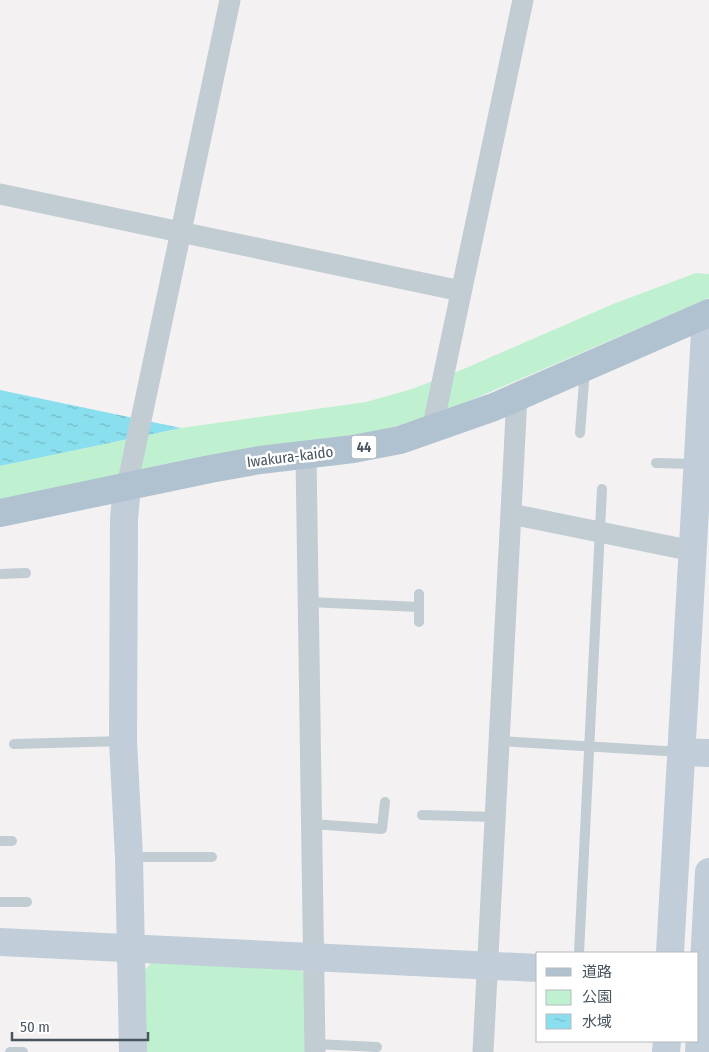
<svg xmlns="http://www.w3.org/2000/svg" width="709" height="1052" viewBox="0 0 709 1052" font-family="'Fira Sans Condensed','Noto Sans JP',sans-serif">
  <style>
    .park { fill: #bff1d0 }
    .water { fill: url(#water-ripples) }
    .lines { fill: none; stroke-linecap: round; stroke-linejoin: round }
    .lane { stroke: #c1ccd3; stroke-width: 10 }
    .street { stroke: #c1ccd3; stroke-width: 21 }
    .secondary { stroke: #c1cdd8; stroke-width: 28 }
    .primary { stroke: #b0c1d0; stroke-width: 28 }
    .labels { text-anchor: middle; stroke-width: 5; stroke-linejoin: round; paint-order: stroke }
    .shield { fill: #fff; stroke: #7f888f; stroke-width: 1 }
    .shield-label { font-size: 14px; font-weight: bold; fill: #48555f }
    .street-label { font-size: 15px; fill: #48555f; stroke: #fff }
  </style>
  <defs>
    <pattern id="water-ripples" width="26" height="14" patternUnits="userSpaceOnUse" patternTransform="scale(1.25)"><rect width="26" height="14" fill="#8adfef"/><path d="M2 4q2-2 4 0t4 0M15 11q2-2 4 0t4 0" fill="none" stroke="#73b8c5"/></pattern>
  </defs>
  <rect width="100%" height="100%" fill="#f3f1f1"/>
  <!-- park -->
  <path class="park" d="M696,273L709,274V298L455,407L402,425L366,433L208,455L0,500V466L181,428L366,402L412,389L466,368L613,304Z
    M151,963L300,970L306,975L307,1052H144L142,973Z"/>
  <!-- water -->
  <path class="water" d="M0,390L181,428L0,466Z"/>
  <g class="lines">
    <!-- lane -->
    <path class="lane" d="M580,433L585,369
      M656,463L695,464
      M0,574L26,573
      M309,602L419,607
      M419,622V594
      M499,741L681,752
      M14,744L123,741
      M422,815L495,817
      M312,824L382,829L385,802
      M0,841H12
      M131,857H212
      M0,902H27
      M579,953L602,489
      M315,1044L377,1047
      M10,1052H23"/>
    <!-- street -->
    <path class="street" d="M0,194L461,291
      M432,430L523,0
      M306,455L315,1052
      M127,486L230,0
      M511,514L693,551
      M483,1052L517,396"/>
    <!-- secondary -->
    <path class="secondary" d="M127,486L124,519L123,741L129,857L133,1052
      M682,752L709,753
      M0,942L538,968
      M670,953L705,332L709,325
      M666,1052L667,1041
      M699,1052L709,872"/>
    <!-- primary -->
    <path class="primary" d="M0,513L210,469L260,460L353,449L400,440L494,407L709,313"/>
  </g>
  <g class="labels">
    <!-- shield labels -->
    <rect class="shield" x="351.5" y="435.5" width="25" height="23" rx="4"/>
    <g class="shield-label">
      <text x="364" y="452">44</text>
    </g>
    <!-- street labels -->
    <g class="street-label">
      <text transform="translate(290 457) rotate(-7)" y="5">Iwakura-kaido</text>
    </g>
  </g>
  <!-- legend -->
  <rect x="536" y="952" width="162" height="90" fill="#ffffff" stroke="#b6bbbf"/>
  <rect x="546" y="968" width="25" height="8" fill="#b0c1d0" stroke="#b6bbbf"/>
  <text x="582" y="977" font-size="15" fill="#48555f">道路</text>
  <rect x="546" y="990" width="25" height="15" fill="#bff1d0" stroke="#b6bbbf"/>
  <text x="582" y="1002" font-size="15" fill="#48555f">公園</text>
  <rect x="546" y="1014" width="25" height="15" fill="url(#water-ripples)" stroke="#b6bbbf"/>
  <text x="582" y="1027" font-size="15" fill="#48555f">水域</text>
  <!-- scale -->
  <path d="M12 1032v8h136v-8" fill="none" stroke="#48555f" stroke-width="2.5"/>
  <text x="20" y="1032" font-size="15" fill="#48555f" stroke="#ffffff" stroke-width="4" paint-order="stroke">50 m</text>
</svg>
